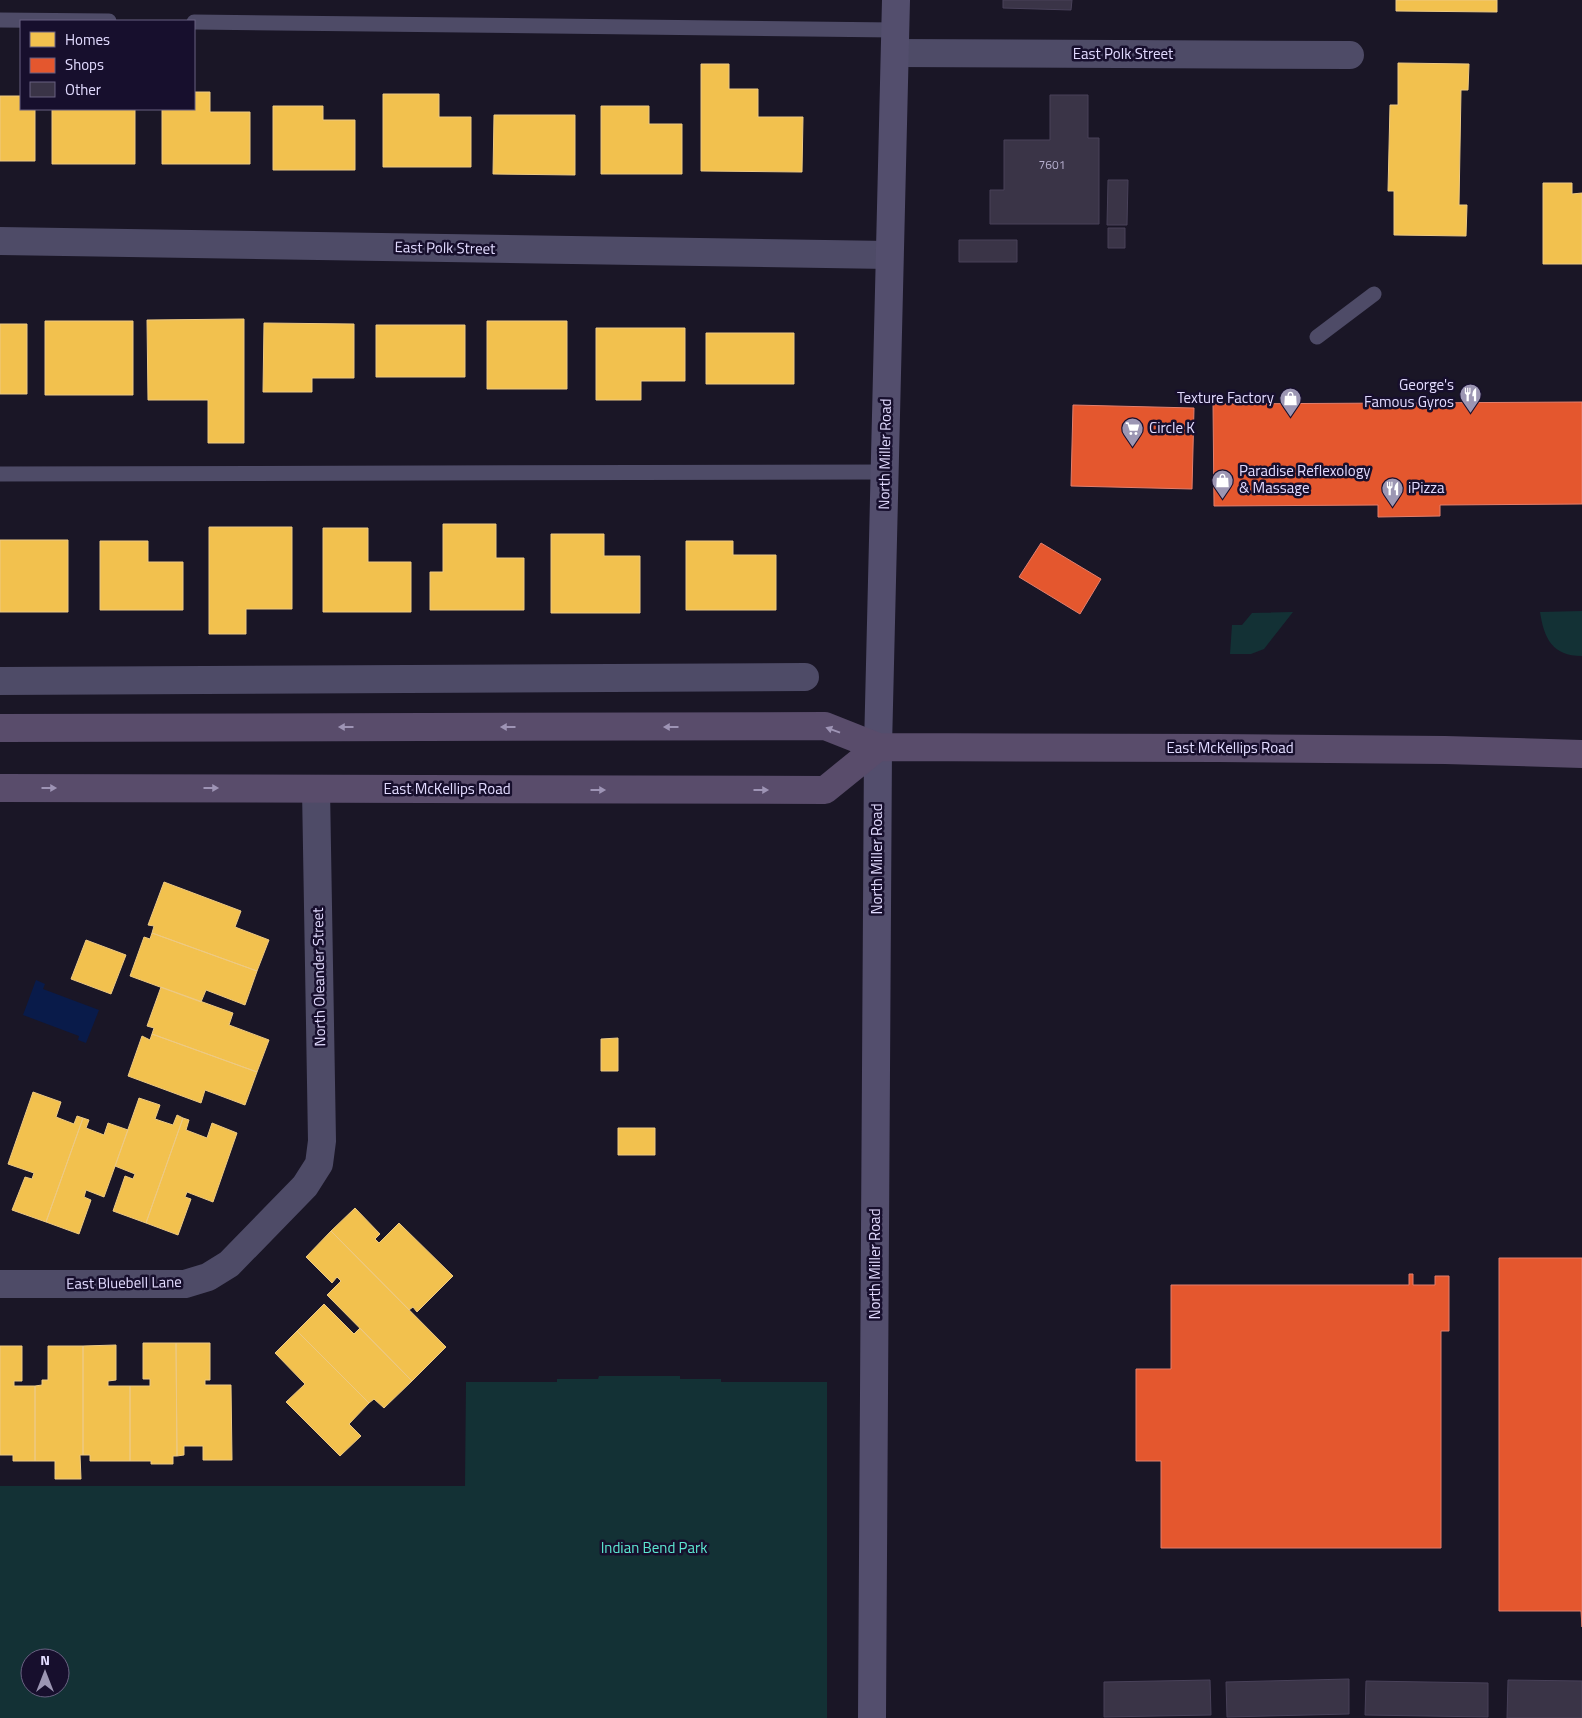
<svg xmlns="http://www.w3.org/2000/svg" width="1582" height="1718" viewBox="0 0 1582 1718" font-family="'Titillium Web',sans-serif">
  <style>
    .green { fill: #133135; fill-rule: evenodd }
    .water { fill: #091b4a }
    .homes { fill: #f2c14e; stroke: #edc983 }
    .shops { fill: #e4572e; stroke: #e37f6d }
    .building { fill: #3a3447; stroke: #484159 }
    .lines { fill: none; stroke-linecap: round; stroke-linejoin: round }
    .lane { stroke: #4e4b67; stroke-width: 15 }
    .street { stroke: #4e4b67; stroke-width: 28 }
    .secondary { stroke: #534e6d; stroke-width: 28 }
    .primary { stroke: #594c6b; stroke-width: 28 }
    .oneway { fill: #9e94b5 }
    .labels { text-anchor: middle; stroke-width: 5; stroke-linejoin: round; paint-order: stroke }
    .number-label { font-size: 12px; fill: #b8b1d1 }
    .street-label { font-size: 15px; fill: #e2dbff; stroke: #170f2d }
    .poi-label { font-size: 15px; fill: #e2dbff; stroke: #170f2d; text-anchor: start }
    .park-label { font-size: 15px; fill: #5de9d2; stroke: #170f2d }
  </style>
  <rect width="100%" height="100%" fill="#1a1626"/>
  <!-- green -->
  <path class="green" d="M1582,611V656C1552,656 1544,638 1540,612Z
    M1293,612L1264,649L1251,654H1230L1232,625H1242L1252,613Z
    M599,1376H680V1379H721V1382H827V1718H0V1486H465L466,1382H557V1379H598ZM30,1658H60V1688H30Z"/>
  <!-- water -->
  <path class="water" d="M36,980L45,984L43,989L99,1010L86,1043L78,1040L79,1036L23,1015Z"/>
  <!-- homes -->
  <path class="homes" d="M1396,0H1497V12L1396,11Z
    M1398,63L1469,64L1468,90H1461L1459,205H1467L1466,236L1394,235V191H1388L1390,105H1398Z
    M701,64H729V89H758V117H803L802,172L701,171Z
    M194,92H210V112H250V164H162V109H194Z
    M383,94H439V117H471V167H383Z
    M0,96H21V109H35V161H0Z
    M273,106H323V120H355V170H273Z
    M601,106H649V124H682V174H601Z
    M52,109H135V164H52Z
    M494,115H575V175L493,174Z
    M1543,183H1572V194L1582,193V264H1543Z
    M244,319V443H208V400H148L147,320Z
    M45,321H133V395H45Z
    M487,321H567V389H487Z
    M264,323L354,324V378H312V392H263Z
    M0,324H27V394H0Z
    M376,325H465V377H376Z
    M596,328H685V381H641V400H596Z
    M706,333H794V384H706Z
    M443,524H496V558H524V610H430V572H443Z
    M209,527H292V609H246V634H209Z
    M323,528H368V562H411V612H323Z
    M551,534H604V556H640V613H551Z
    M0,540H68V612H0Z
    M100,541H148V562H183V610H100Z
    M686,541H733V555H776V610H686Z
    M164,882L241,911L235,927L269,940L257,971L152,933L154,926L148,925Z
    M152,933L257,971L245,1005L206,990L201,1002L130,976L144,937L150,939Z
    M86,940L126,955L111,994L71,979Z
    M161,987L233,1013L229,1025L269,1040L257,1072L152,1034L154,1028L147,1026Z
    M152,1034L257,1072L245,1105L205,1090L201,1103L128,1076L142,1036L150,1040Z
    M618,1038V1071H601V1039Z
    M33,1092L61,1102L56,1117L74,1124L77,1116L83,1118L46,1222L12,1210L25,1177L32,1179L34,1173L8,1164Z
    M139,1098L160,1105L155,1119L173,1125L177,1115L183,1118L146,1223L113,1211L125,1176L133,1179L135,1174L115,1166Z
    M83,1118L89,1120L86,1128L104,1135L108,1123L128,1130L104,1197L86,1190L84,1197L91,1200L79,1234L46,1222Z
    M183,1118L189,1120L186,1130L207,1138L212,1123L237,1133L213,1202L187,1192L185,1197L191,1199L178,1235L146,1223Z
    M618,1128H655V1155H618Z
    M355,1208L380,1234L375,1239L379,1243L399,1223L453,1276L417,1312L413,1307L409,1310L331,1231Z
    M331,1231L446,1347L412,1381L327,1295L341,1281L337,1277L332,1283L306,1257Z
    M324,1304L354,1334L360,1328L412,1381L384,1408L374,1399L369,1403L297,1331Z
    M297,1331L369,1403L349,1424L361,1436L340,1456L286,1402L305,1384L275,1353Z
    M143,1343H176L177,1456H173V1464H151V1461H130V1386H150V1379H143Z
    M176,1343H210V1380H205V1385H231L232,1460H203V1446H184V1455L177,1456Z
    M116,1345V1380L108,1381V1386H130V1461H90V1455H83V1346Z
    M0,1346H22V1381H14V1386H35V1461H13V1455H0Z
    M48,1346H83V1455H80L81,1479H55V1461H35V1386L42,1385V1380H48Z"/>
  <!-- shops -->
  <path class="shops" d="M1582,402V504L1440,505V516L1378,517V505L1214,506L1213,404Z
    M1073,405L1194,408L1192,489L1071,486Z
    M1041,543L1101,579L1080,614L1019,577Z
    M1499,1258H1582V1627L1581,1611H1499Z
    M1409,1274H1413V1285H1435V1276H1449V1331H1441V1548H1161V1461H1136V1369H1171V1285H1409Z"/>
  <!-- building -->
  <path class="building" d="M1003,0H1072L1071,10L1003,8Z
    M1050,95H1088V138H1099V224H990V190H1004V140H1050Z
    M1108,180H1128L1127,225H1107Z
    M1108,228H1125V248H1108Z
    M959,240H1017V262H959Z
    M1349,1679V1714L1227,1717L1226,1682Z
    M1210,1680L1211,1715L1104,1717V1682Z
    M1508,1680L1582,1681V1718H1507Z
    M1366,1681L1488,1683V1717L1365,1715Z"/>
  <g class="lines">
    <!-- lane -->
    <path class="lane" d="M0,20L109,21
      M194,22L895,30
      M1317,337L1374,294
      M0,474L884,472"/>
    <!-- street -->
    <path class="street" d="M895,53L1350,55
      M0,241L889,255
      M0,681L805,677
      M0,1284H185L208,1277L229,1264L305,1186L319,1164L322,1141L316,789"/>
    <!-- secondary -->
    <path class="secondary" d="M872,1718L878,747L896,0"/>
    <!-- primary -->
    <path class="primary" d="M0,728L825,726L878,747L1218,748L1445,750L1582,754
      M0,788L825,790L878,747"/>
  </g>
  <!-- one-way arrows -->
  <defs><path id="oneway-solid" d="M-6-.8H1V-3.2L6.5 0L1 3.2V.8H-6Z" transform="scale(1.25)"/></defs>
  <g class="oneway">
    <use href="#oneway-solid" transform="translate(346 727) rotate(180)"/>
    <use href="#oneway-solid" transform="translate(508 727) rotate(180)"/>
    <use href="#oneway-solid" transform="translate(671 727) rotate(180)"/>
    <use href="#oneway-solid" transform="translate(833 730) rotate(-160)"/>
    <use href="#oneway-solid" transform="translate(49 788)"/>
    <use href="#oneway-solid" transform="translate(211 788)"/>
    <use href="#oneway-solid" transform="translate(598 790)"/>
    <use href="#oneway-solid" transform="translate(761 790)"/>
  </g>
  <!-- icons -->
  <defs>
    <symbol id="restaurant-pin" viewBox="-11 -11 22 30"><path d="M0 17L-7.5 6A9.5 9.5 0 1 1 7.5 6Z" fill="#9c96b3" stroke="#170f2d"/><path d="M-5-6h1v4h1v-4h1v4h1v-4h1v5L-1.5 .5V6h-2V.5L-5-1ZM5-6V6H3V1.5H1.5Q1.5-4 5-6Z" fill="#fff"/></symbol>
    <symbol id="shop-pin" viewBox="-11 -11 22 30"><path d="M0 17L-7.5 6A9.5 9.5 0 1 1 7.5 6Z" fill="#9c96b3" stroke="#170f2d"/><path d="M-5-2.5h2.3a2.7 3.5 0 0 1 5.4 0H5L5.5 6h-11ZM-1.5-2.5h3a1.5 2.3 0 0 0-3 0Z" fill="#fff"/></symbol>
    <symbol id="supermarket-pin" viewBox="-11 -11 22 30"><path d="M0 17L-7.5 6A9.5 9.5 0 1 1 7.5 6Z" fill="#9c96b3" stroke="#170f2d"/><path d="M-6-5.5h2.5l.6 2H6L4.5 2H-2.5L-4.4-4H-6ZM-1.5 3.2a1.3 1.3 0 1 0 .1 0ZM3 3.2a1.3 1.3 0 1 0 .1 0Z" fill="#fff"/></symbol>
  </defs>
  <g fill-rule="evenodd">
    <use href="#restaurant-pin" x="1458" y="382" width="25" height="34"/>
    <use href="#shop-pin" x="1278" y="386" width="25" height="34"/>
    <use href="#supermarket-pin" x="1120" y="416" width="25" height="34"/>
    <use href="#shop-pin" x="1210" y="468" width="25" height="34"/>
    <use href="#restaurant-pin" x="1380" y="476" width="25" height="34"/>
  </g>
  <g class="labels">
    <!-- number labels -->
    <g class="number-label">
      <text x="1052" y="169">7601</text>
    </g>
    <!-- street labels -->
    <g class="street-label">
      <text x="1123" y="59">East Polk Street</text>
      <text transform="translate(445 248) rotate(1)" y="5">East Polk Street</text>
      <text transform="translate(885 454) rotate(-89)" y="5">North Miller Road</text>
      <text x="1230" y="753">East McKellips Road</text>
      <text x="447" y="794">East McKellips Road</text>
      <text transform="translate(877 859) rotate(-90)" y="5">North Miller Road</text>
      <text transform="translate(319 977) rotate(-91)" y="5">North Oleander Street</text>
      <text transform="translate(875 1264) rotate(-90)" y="5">North Miller Road</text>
      <text transform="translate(124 1283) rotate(-1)" y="5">East Bluebell Lane</text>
    </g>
    <!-- poi labels -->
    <g class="poi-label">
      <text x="1454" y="390" text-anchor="end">George's<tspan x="1454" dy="17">Famous Gyros</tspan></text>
      <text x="1274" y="403" text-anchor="end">Texture Factory</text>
      <text x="1149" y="433">Circle K</text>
      <text x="1239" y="476">Paradise Reflexology<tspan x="1239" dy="17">&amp; Massage</tspan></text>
      <text x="1408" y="493">iPizza</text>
    </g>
    <!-- park labels -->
    <g class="park-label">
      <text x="654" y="1553">Indian Bend Park</text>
    </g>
  </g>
  <!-- legend -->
  <rect x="20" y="20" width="175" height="90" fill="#170f2d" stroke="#686181"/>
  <rect x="30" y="32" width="25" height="15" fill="#f2c14e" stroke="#686181"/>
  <text x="65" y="45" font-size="15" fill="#e2dbff">Homes</text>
  <rect x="30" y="58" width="25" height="15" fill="#e4572e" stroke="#686181"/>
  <text x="65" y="70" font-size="15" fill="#e2dbff">Shops</text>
  <rect x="30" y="82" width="25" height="15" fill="#3a3447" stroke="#686181"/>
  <text x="65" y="95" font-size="15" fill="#e2dbff">Other</text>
  <!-- north arrow -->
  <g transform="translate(45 1673)"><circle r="24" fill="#170f2d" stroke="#686181"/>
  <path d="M0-4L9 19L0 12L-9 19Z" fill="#9c96b3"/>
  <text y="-8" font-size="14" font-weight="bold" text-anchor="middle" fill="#e2dbff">N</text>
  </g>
</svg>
